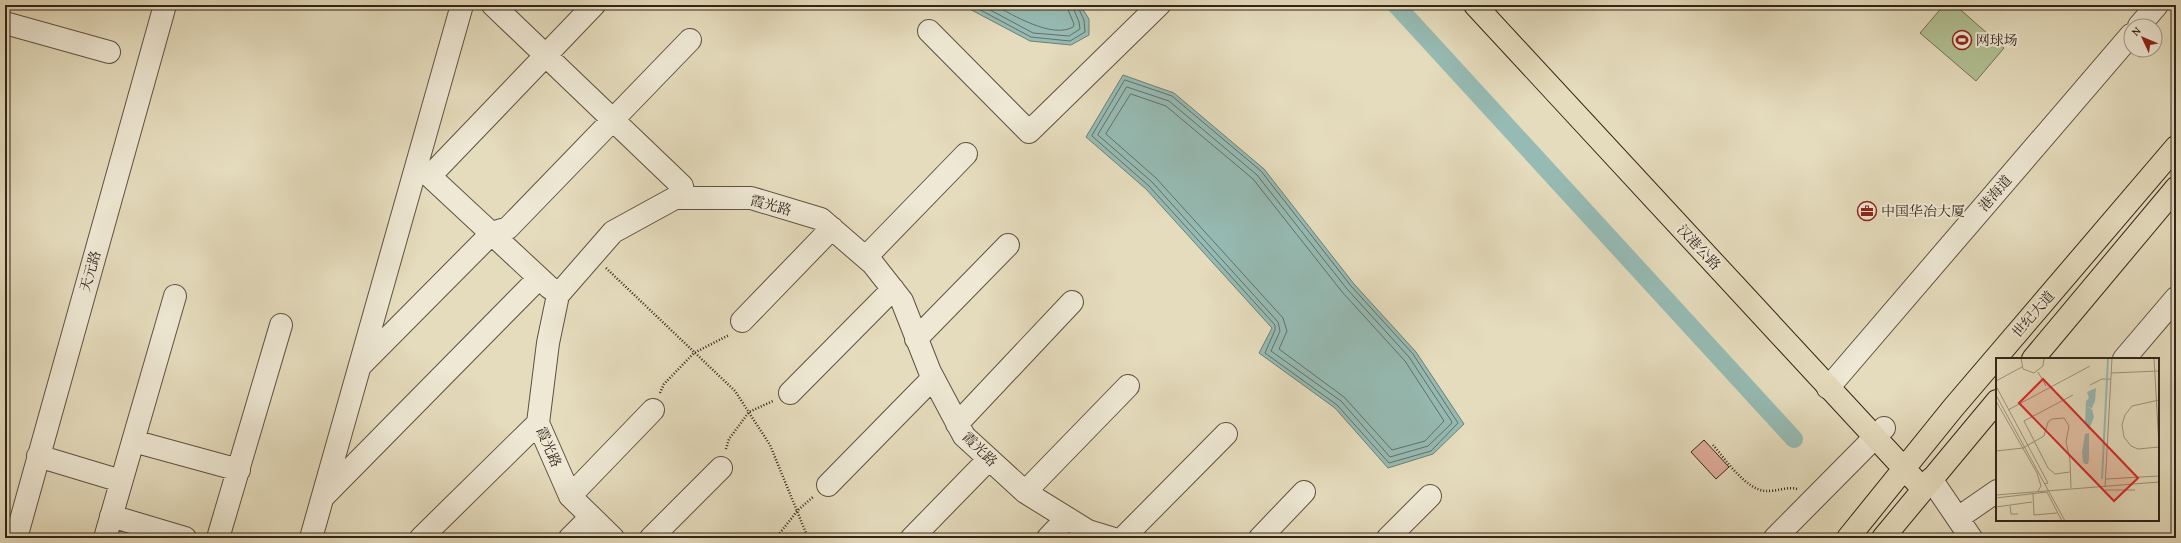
<svg xmlns="http://www.w3.org/2000/svg" width="2181" height="543" viewBox="0 0 2181 543" font-family="'Gentium Book Plus','Noto Serif SC',serif">
  <style>
    .green { fill: #b1c194; stroke: #727256 }
    .water { fill: #96bbb4; stroke: #6e7f76 }
    .lines { fill: none; stroke-linecap: round; stroke-linejoin: round }
    .shore { stroke: #647066; stroke-width: 1 }
    .canal { stroke: #96bbb4; stroke-width: 18 }
    .building { fill: #e1ac9b; stroke: #332418 }
    .minor-casing { stroke: #605241; stroke-width: 24 }
    .major-casing { stroke: #332418; stroke-width: 24 }
    .path { stroke: #332418; stroke-width: 2.5; stroke-dasharray: 1 2; stroke-linecap: butt }
    .minor { stroke: #eee8d4; stroke-width: 22 }
    .major { stroke: #e5dcbd; stroke-width: 22 }
    .labels { text-anchor: middle; stroke-width: 4; stroke-linejoin: round; paint-order: stroke }
    .poi-label { font-size: 14px; fill: #332418; stroke: #eee8d4; text-anchor: start }
    .street-label { font-size: 14px; fill: #332418; stroke: #eee8d4 }
    .inset-river { fill: none; stroke: #96bbb4; stroke-width: 2 }
    .inset-road { fill: none; stroke: #9e927b; stroke-width: 1 }
    .view { fill: #d62828; fill-opacity: 0.15; stroke: #d62828; stroke-width: 2 }
    .inset-edge { fill: none; stroke: #332418; stroke-width: 2 }
  </style>
  <rect width="100%" height="100%" fill="#e5dcbd"/>
  <filter id="stains"><feTurbulence type="fractalNoise" baseFrequency=".005" numOctaves="4"/><feColorMatrix values="0 0 0 0 .2 0 0 0 0 .09 0 0 0 0 .02 0 0 0 .5 -.17"/></filter>
  <radialGradient id="worn" r=".72"><stop offset=".6" stop-color="#630" stop-opacity="0"/><stop offset="1" stop-color="#630" stop-opacity=".3"/></radialGradient>
  <!-- green -->
  <path class="green" d="M1944,5H1955L2004,48L1976,81L1920,33Z"/>
  <!-- water -->
  <path class="water" d="M962,5H1080L1089,19V35L1071,45L1030,41Z
    M1123,75L1174,93L1264,169L1354,284L1416,352L1464,424L1433,454L1388,468L1335,408L1259,353L1272,328L1146,189L1086,137Z"/>
  <g class="lines">
    <!-- shore -->
    <path class="shore" d="M971,5L1031,37L1070,41L1085,32L1084,20L1077,5
      M981,5L1033,33L1069,36L1080,29L1079,22L1072,5
      M994,5C1013,15 1052,39 1073,27L1074,24L1066,5
      M1125,80L1172,96L1261,171L1351,286L1413,354L1458,423L1431,451L1389,463L1337,405L1265,353L1275,330V325L1149,186L1092,136Z
      M1127,87L1169,101L1257,175L1347,289L1409,357L1452,422L1451,424L1428,446L1390,457L1341,401L1271,351L1280,331L1278,322L1152,182L1098,135Z
      M1131,94L1166,106L1253,179L1343,293L1405,361L1444,421L1425,441L1392,450L1344,397L1279,349L1287,331L1283,318L1156,178L1106,134Z"/>
    <!-- canal -->
    <path class="canal" d="M1396,5L1794,439"/>
  </g>
  <!-- building -->
  <path class="building" d="M1704,440L1729,467L1716,479L1691,452Z"/>
  <g class="lines">
    <defs>
      <path id="minor" d="M493,5L682,186L684,198
        M5,23L109,52
        M2139,26L2157,5
        M929,31L1029,132L1159,5
        M420,167L550,288
        M430,176L594,5
        M866,257L966,154
        M742,321L832,228
        M916,339L1008,245
        M2124,359L2176,298
        M361,365L492,233L508,228L690,40
        M1828,388L2131,35
        M790,393L893,289
        M957,424L1072,302
        M133,441L239,470
        M38,456L121,481
        M1931,479L1971,538
        M828,485L933,378
        M1025,492L1128,386
        M324,496L539,278
        M570,496L653,410
        M111,516L185,538
        M1958,518L1997,491
        M16,538L165,5
        M105,538L175,296
        M218,538L281,325
        M311,538L462,5
        M421,538L538,423
        M570,538L591,517
        M613,538L570,496L538,423L548,343L558,295L613,232L675,198H751L821,219L873,264L902,301L930,372L964,436L1025,492L1088,531L1111,538
        M651,538L721,468
        M912,538L989,459
        M1048,538L1067,518
        M1123,538L1226,434
        M1260,538L1304,492
        M1388,538L1430,496
        M1775,538L1884,428"/>
      <path id="major" d="M1475,5L1923,489
        M2033,359L2176,188
        M1848,538L1953,408L2176,147
        M1883,538L1997,401"/>
    </defs>
    <!-- minor casing -->
    <use href="#minor" class="minor-casing"/>
    <!-- major casing -->
    <use href="#major" class="major-casing"/>
    <!-- path -->
    <path class="path" d="M606,268L735,391L770,445L808,538
      M660,393L664,384L694,353L729,335
      M1713,445C1726,460 1746,490 1766,491C1775,492 1788,486 1797,489
      M726,449L729,439L749,412L773,401
      M776,538L798,510L813,497"/>
    <!-- minor -->
    <use href="#minor" class="minor"/>
    <!-- major -->
    <use href="#major" class="major"/>
  </g>
  <!-- icons -->
  <defs>
    <symbol id="stadium-ring" viewBox="-11 -11 22 22"><circle r="9.5" fill="#eee8d4" stroke="#8f2418" stroke-width="1.5"/><path d="M0-5a6.5 5 0 1 0 0 10a6.5 5 0 1 0 0-10ZM-3.5-1.8h7v3.6h-7Z" fill="#8f2418"/></symbol>
    <symbol id="office-ring" viewBox="-11 -11 22 22"><circle r="9.5" fill="#eee8d4" stroke="#8f2418" stroke-width="1.5"/><path d="M-6-3h4V-5.5h4V-3h4V5H-6ZM-1-4.5V-3h2v-1.5ZM-6 0V1H6V0Z" fill="#8f2418"/></symbol>
  </defs>
  <g fill-rule="evenodd">
    <use href="#stadium-ring" x="1951" y="29" width="22" height="22"/>
    <use href="#office-ring" x="1856" y="200" width="22" height="22"/>
  </g>
  <g class="labels">
    <!-- poi labels -->
    <g class="poi-label">
      <text x="1976" y="45">网球场</text>
      <text x="1881" y="216">中国华冶大厦</text>
    </g>
    <!-- street labels -->
    <g class="street-label">
      <text transform="translate(1995 193) rotate(-49)" y="5">港海道</text>
      <text transform="translate(771 205) rotate(15)" y="5">霞光路</text>
      <text transform="translate(1699 247) rotate(47)" y="5">汉港公路</text>
      <text transform="translate(90 271) rotate(-74)" y="5">天元路</text>
      <text transform="translate(2033 314) rotate(-49)" y="5">世纪大道</text>
      <text transform="translate(549 447) rotate(67)" y="5">霞光路</text>
      <text transform="translate(980 449) rotate(45)" y="5">霞光路</text>
    </g>
  </g>
  <!-- overview -->
  <g transform="translate(1996 358)">
    <rect width="163" height="163" fill="#e5dcbd"/>
    <path d="M100,30L99,43L96,50L91,49L96,51L98,59L93,72L89,65L90,43L93,40L91,34ZM93,75V101L92,106H89L87,104L86,94L89,76Z" fill="#96bbb4"/>
    <path class="inset-river" d="M111,20L112,0M106,121L111,21"/>
    <path class="inset-road" d="M25,0L27,11L38,15L47,8L48,0M158,0L163,88M42,14L50,28M115,15L163,13M0,23L26,9M94,27L106,21H115M0,28L52,125L49,126M0,37L69,163M163,42L136,48L129,57L126,67L128,79L135,88L142,91L163,89M0,43L41,115L45,128L42,133M12,52L94,8M0,93L27,90L48,78L52,64L56,61L68,60L73,68L70,84L74,102L75,130M74,114L59,116L52,110L28,63L77,37M110,121L163,118M109,129L116,0M109,132H139M51,134L66,163M37,136L38,157L61,155M0,137L163,124M0,140L51,134M14,148L15,156H22M0,149L36,144"/>
    <path class="view" d="M47,21L142,120L118,143L23,45Z"/>
    <rect width="163" height="163" class="inset-edge"/>
  </g>
  <!-- margin -->
  <rect width="2181" height="543" fill="none" stroke="#e5dcbd" stroke-width="20"/>
  <rect x="6" y="6" width="2169" height="531" fill="none" stroke="#332418" stroke-width="2"/>
  <rect x="10" y="10" width="2161" height="523" fill="none" stroke="#332418"/>
  <!-- north arrow -->
  <g transform="translate(2143 38) rotate(314)"><circle r="19" fill="#eee8d4" stroke="#a39a89"/>
  <path d="M0-3L7 15L0 10L-7 15Z" fill="#8f2418"/>
  <text y="-6" font-size="11" font-weight="bold" text-anchor="middle" fill="#332418">N</text>
  </g>
  <rect width="100%" height="100%" filter="url(#stains)"/>
  <rect width="100%" height="100%" fill="url(#worn)"/>
</svg>
